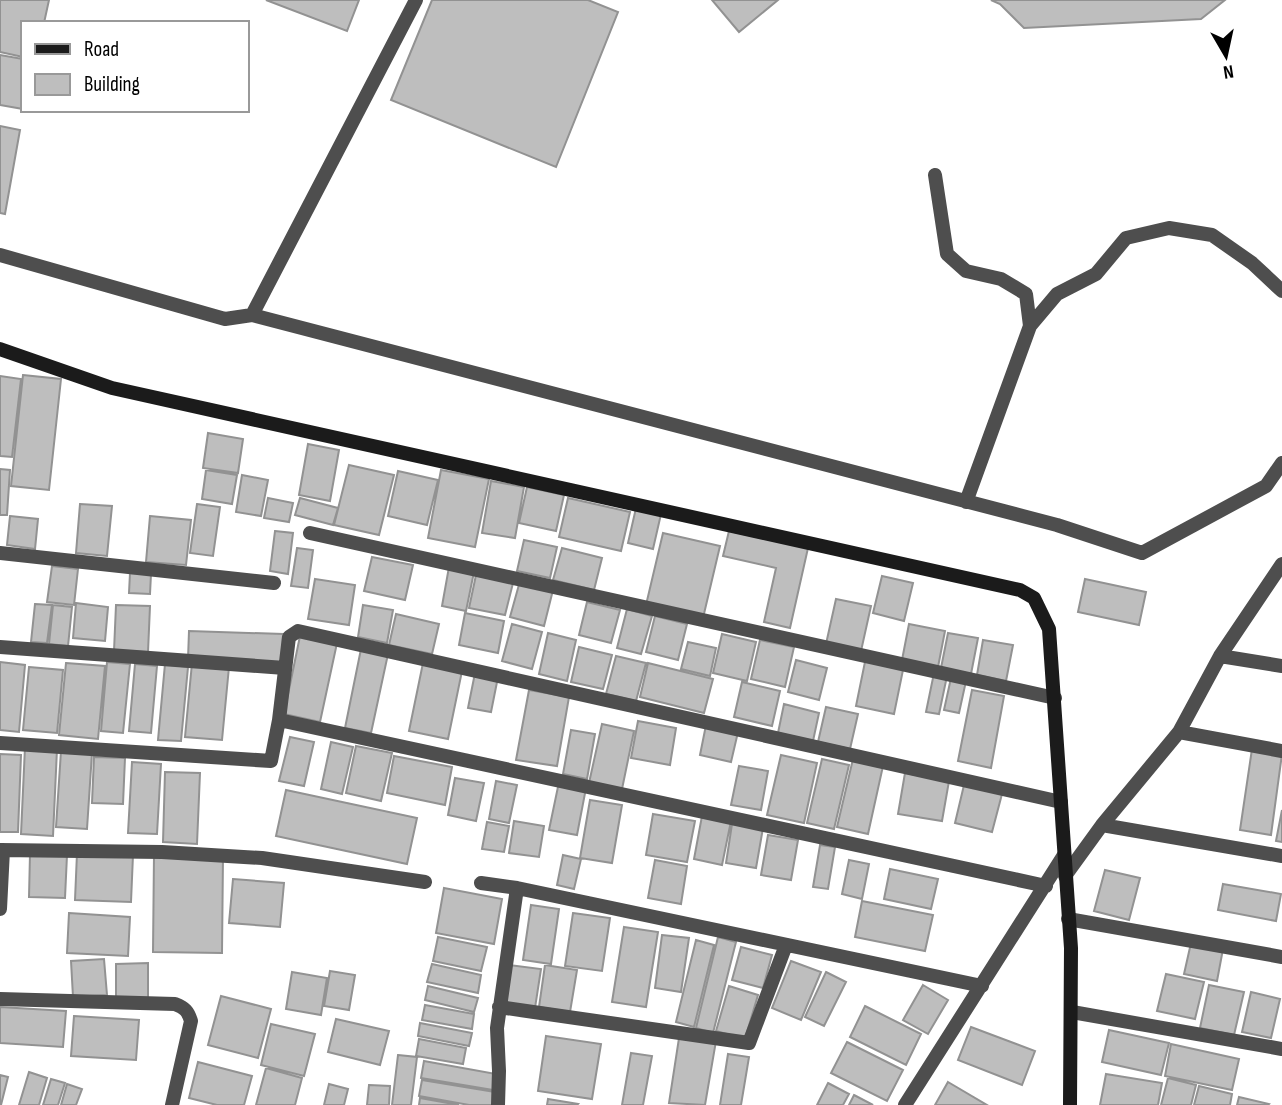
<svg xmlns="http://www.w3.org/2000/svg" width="1282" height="1105" viewBox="0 0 1282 1105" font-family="'Sofia Sans Condensed',sans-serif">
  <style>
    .building { fill: #bebebe; stroke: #929292; stroke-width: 2 }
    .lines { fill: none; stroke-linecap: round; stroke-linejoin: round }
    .lane { stroke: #4e4e4e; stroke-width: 14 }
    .street { stroke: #4e4e4e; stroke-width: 14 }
    .secondary { stroke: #1b1b1b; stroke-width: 14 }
  </style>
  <rect width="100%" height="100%" fill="#fff"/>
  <!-- building -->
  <path class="building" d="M0,0H49L44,23H23V57L0,52Z
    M266,0H359L347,31Z
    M432,0H588L618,12L556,167L391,100Z
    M712,0H778L739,32Z
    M991,0H1225L1201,19L1024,28L1000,4Z
    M0,55L23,59V109L0,105Z
    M0,126L20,130L5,214L0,213Z
    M23,375L61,379L49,490L11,486Z
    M0,376L21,379L12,457L0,456Z
    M208,433L243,439L238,473L203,468Z
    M308,444L339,450L330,501L299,495Z
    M349,465L394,475L379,535L334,525Z
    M0,469L10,470L7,515H0Z
    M206,470L237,475L232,504L202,499Z
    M441,470L489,479L475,547L428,538Z
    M398,471L438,480L427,525L388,516Z
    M242,475L268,480L261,516L236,512Z
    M491,481L524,487L515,538L482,533Z
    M527,487L564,495L556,531L519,523Z
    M268,498L293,503L289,522L264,518Z
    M300,498L338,508L333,525L295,515Z
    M568,498L630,512L621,551L559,537Z
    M80,504L112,506L107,556L76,553Z
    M197,504L220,507L213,556L190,553Z
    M636,508L661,514L653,549L628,543Z
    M10,516L38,519L35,549L7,545Z
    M150,516L191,520L186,565L146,562Z
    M275,531L293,533L288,574L270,571Z
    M729,531L808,548L790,628L764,622L776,568L723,556Z
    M663,533L720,546L703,618L646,605Z
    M524,540L557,547L550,578L517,571Z
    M297,548L313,550L308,588L291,586Z
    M562,548L602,558L594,590L553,580Z
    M372,557L413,565L405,600L364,591Z
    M52,566L78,569L74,605L47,602Z
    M449,567L474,572L466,611L442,606Z
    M130,573L151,574L150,594L129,593Z
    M476,575L513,583L505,615L469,608Z
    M882,576L913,583L904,621L873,613Z
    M315,579L355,585L349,625L308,619Z
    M1085,579L1146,592L1139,625L1078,612Z
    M520,581L553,590L544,626L510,617Z
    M836,599L871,606L861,651L826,644Z
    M587,602L620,610L611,643L579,635Z
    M76,603L108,607L105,641L73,638Z
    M35,604L52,605L47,643L31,642Z
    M53,605L72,607L68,646L49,644Z
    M116,605L150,606L148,652L114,651Z
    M363,605L393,610L387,643L358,637Z
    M627,609L652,616L641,654L617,648Z
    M465,613L504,621L498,653L459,645Z
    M396,614L439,624L432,654L389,645Z
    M655,616L687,624L678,660L646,652Z
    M512,624L542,632L532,669L502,661Z
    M909,624L945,631L938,667L902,660Z
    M189,631L283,634L282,663L188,659Z
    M548,633L576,640L567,681L539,674Z
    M948,633L978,638L971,674L941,668Z
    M722,634L756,642L747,681L713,673Z
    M300,636L337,643L320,722L284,714Z
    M760,640L794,647L785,687L751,679Z
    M983,640L1013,645L1006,681L977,675Z
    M688,642L716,648L710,676L681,669Z
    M579,647L612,655L603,689L571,682Z
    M361,649L388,654L371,733L345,728Z
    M616,656L646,663L636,701L606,694Z
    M866,657L904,665L894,714L856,706Z
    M796,660L827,668L819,700L788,692Z
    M0,662L25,665L19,732L0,730Z
    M107,662L130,664L123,733L101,731Z
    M66,663L105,666L98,739L59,735Z
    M192,663L229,667L222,740L185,737Z
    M423,663L462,671L448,739L409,731Z
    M648,663L713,679L704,713L640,697Z
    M135,664L157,666L151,733L129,731Z
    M165,664L188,667L181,741L158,740Z
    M29,667L63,670L57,733L23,730Z
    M475,673L498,677L491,712L468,708Z
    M934,673L947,676L939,714L926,712Z
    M951,678L966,681L959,713L944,710Z
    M742,682L780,691L772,726L734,717Z
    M529,690L569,697L557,766L516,760Z
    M972,690L1004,696L991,768L958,761Z
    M784,704L819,713L813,741L778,733Z
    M826,707L858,714L850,749L818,742Z
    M638,721L676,728L670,765L631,758Z
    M602,724L634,731L622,789L589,783Z
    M706,725L738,732L731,762L700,755Z
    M571,730L595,734L587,779L563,774Z
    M290,737L314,742L304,786L279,781Z
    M331,742L353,747L342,794L321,789Z
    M356,746L392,753L381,801L346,793Z
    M25,747L57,749L53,836L21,834Z
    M1252,749L1282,754L1271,835L1240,830Z
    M61,751L92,753L87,829L56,827Z
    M0,754L21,755L18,832H0Z
    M781,755L817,763L804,823L767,815Z
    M394,756L452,767L445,805L387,793Z
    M94,757L125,758L123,804L92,803Z
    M822,759L849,765L834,829L807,823Z
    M853,759L883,766L868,834L837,827Z
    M132,762L161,764L157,834L128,833Z
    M739,766L768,771L761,810L731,805Z
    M165,772L200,773L197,844L163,842Z
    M905,773L949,781L942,821L898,814Z
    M455,778L484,783L476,821L448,815Z
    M496,781L517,785L509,823L489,819Z
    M559,782L586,788L577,835L549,830Z
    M964,785L1002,794L992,832L955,823Z
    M286,790L417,818L407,864L276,836Z
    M590,800L622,805L612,863L580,858Z
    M1282,810V842L1276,841Z
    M653,814L695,821L687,862L646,855Z
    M702,816L731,821L722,865L694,859Z
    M514,821L544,826L539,857L509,853Z
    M487,822L509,826L504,852L482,849Z
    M732,824L763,828L756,868L726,863Z
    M768,835L798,840L791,880L761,875Z
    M820,845L835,847L828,889L813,887Z
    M77,853L133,855L131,902L75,900Z
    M30,854L67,855L65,898L29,897Z
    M154,855L223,856L222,953L153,952Z
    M563,855L581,859L574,889L557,885Z
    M655,860L687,866L681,904L648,898Z
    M849,860L869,864L862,899L842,894Z
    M890,869L938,879L931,909L884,899Z
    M1105,870L1140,878L1129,920L1094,911Z
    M233,879L284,883L280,927L229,923Z
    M1223,884L1281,894L1276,921L1218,910Z
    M444,888L502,899L494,944L436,933Z
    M862,901L933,915L925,951L855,937Z
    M531,905L559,909L551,964L523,960Z
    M69,913L130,917L128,956L67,953Z
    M573,913L610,918L602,971L565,966Z
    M624,927L658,932L646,1007L612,1002Z
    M662,935L689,938L681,992L655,988Z
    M438,937L487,947L481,971L433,961Z
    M718,937L736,942L713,1033L696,1028Z
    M696,940L714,945L694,1027L676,1022Z
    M1191,943L1223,949L1217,981L1184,974Z
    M741,947L772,955L763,988L732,980Z
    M104,959L107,995L73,997L71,961Z
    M791,961L821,972L801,1020L772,1008Z
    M148,963V1001H116V964Z
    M432,964L481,975L478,993L427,982Z
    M509,965L541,969L535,1008L504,1004Z
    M545,965L577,970L570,1012L539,1007Z
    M330,971L355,975L349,1010L324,1006Z
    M292,972L327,978L321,1015L286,1009Z
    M826,972L846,982L824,1026L805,1017Z
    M1166,974L1204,982L1195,1019L1157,1011Z
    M923,985L948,1000L928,1034L903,1020Z
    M1209,985L1244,992L1234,1035L1200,1028Z
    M428,986L478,998L474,1012L425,1000Z
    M729,986L758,995L745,1039L716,1031Z
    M1251,992L1280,999L1271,1038L1242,1032Z
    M221,996L271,1009L258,1058L208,1045Z
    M425,1005L474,1014L472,1029L422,1020Z
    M865,1006L921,1034L906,1065L850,1037Z
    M0,1007L66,1011L63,1047L0,1043Z
    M74,1016L139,1020L136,1060L71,1056Z
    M336,1019L389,1031L380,1065L328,1052Z
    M420,1023L472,1033L469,1046L418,1036Z
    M271,1024L315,1034L304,1076L261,1065Z
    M971,1027L1035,1051L1022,1085L958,1060Z
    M1109,1030L1169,1043L1161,1075L1102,1062Z
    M546,1036L601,1044L592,1099L538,1091Z
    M679,1038L716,1041L705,1105L669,1103Z
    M419,1039L466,1048L463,1064L416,1056Z
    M847,1042L903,1070L887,1101L831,1073Z
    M1171,1044L1239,1059L1232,1090L1165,1076Z
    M631,1053L652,1056L643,1105H622Z
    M728,1054L749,1057L741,1105H720Z
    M398,1055L417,1057L411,1105H392Z
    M424,1061L496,1074L493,1090L421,1078Z
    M198,1062L252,1076L244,1105H217L189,1098Z
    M266,1068L302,1078L295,1105H256Z
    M29,1072L47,1078L39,1105H19Z
    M1106,1074L1162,1083L1158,1105H1100Z
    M0,1075L8,1077L1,1105H0Z
    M1168,1078L1196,1085L1191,1105H1161Z
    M51,1079L65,1083L58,1105H43Z
    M422,1080L495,1092L493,1105H469L419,1096Z
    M948,1082L987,1105H935Z
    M828,1083L849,1094L843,1105H817Z
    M67,1084L82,1089L76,1105H61Z
    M329,1084L348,1089L344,1105H324Z
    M369,1085L390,1086L389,1105H367Z
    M1199,1086L1232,1094L1230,1105H1194Z
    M854,1095L873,1105H849Z
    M1239,1097L1269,1104L1268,1105H1237Z
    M420,1098L459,1105H419Z
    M548,1099L578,1104L577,1105H547Z"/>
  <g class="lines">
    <!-- lane -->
    <path class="lane" d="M935,175L947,254L966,271L1001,279L1026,294L1030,326
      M0,255L225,319L252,315L416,0
      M252,315L1057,525L1142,553L1266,486L1282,463
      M966,502L1030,326L1057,294L1096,274L1126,238L1169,228L1212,235L1252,263L1282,291"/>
    <!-- street -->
    <path class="street" d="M310,533L1055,698
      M0,553L274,583
      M0,647L285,668
      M1220,656L1282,666
      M279,720L1046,886
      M1179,732L1282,751
      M0,743L271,761L279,720L289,637L298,631L1061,802
      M1102,825L1282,856
      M0,850L162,852L262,858L425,882
      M1065,876L1102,825L1179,732L1220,656L1282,564
      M481,883L517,888L982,986
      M0,909L3,850
      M1068,919L1282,957
      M0,999L175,1004C185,1008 188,1011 191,1021L172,1105
      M499,1007L749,1043L786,945
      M1072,1012L1282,1049
      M498,1105L499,1071L497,1028L517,888
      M905,1105L1064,855"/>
    <!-- secondary -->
    <path class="secondary" d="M0,349L112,388L1020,590L1034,598L1049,629L1071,948L1070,1105"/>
  </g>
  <!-- legend -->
  <rect x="21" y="21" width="228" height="91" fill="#ffffff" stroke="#999999" stroke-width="2"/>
  <rect x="35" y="44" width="35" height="10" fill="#1b1b1b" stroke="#999999" stroke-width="2"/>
  <text x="84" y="56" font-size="21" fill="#000000">Road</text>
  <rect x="35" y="74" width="35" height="21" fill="#bebebe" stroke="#999999" stroke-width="2"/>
  <text x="84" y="91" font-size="21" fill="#000000">Building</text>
  <!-- north arrow -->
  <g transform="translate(1226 56) rotate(171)" stroke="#ffffff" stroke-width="5" paint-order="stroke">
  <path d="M0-5L12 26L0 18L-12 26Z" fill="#000000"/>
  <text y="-10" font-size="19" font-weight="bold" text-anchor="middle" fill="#000000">N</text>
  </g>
</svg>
